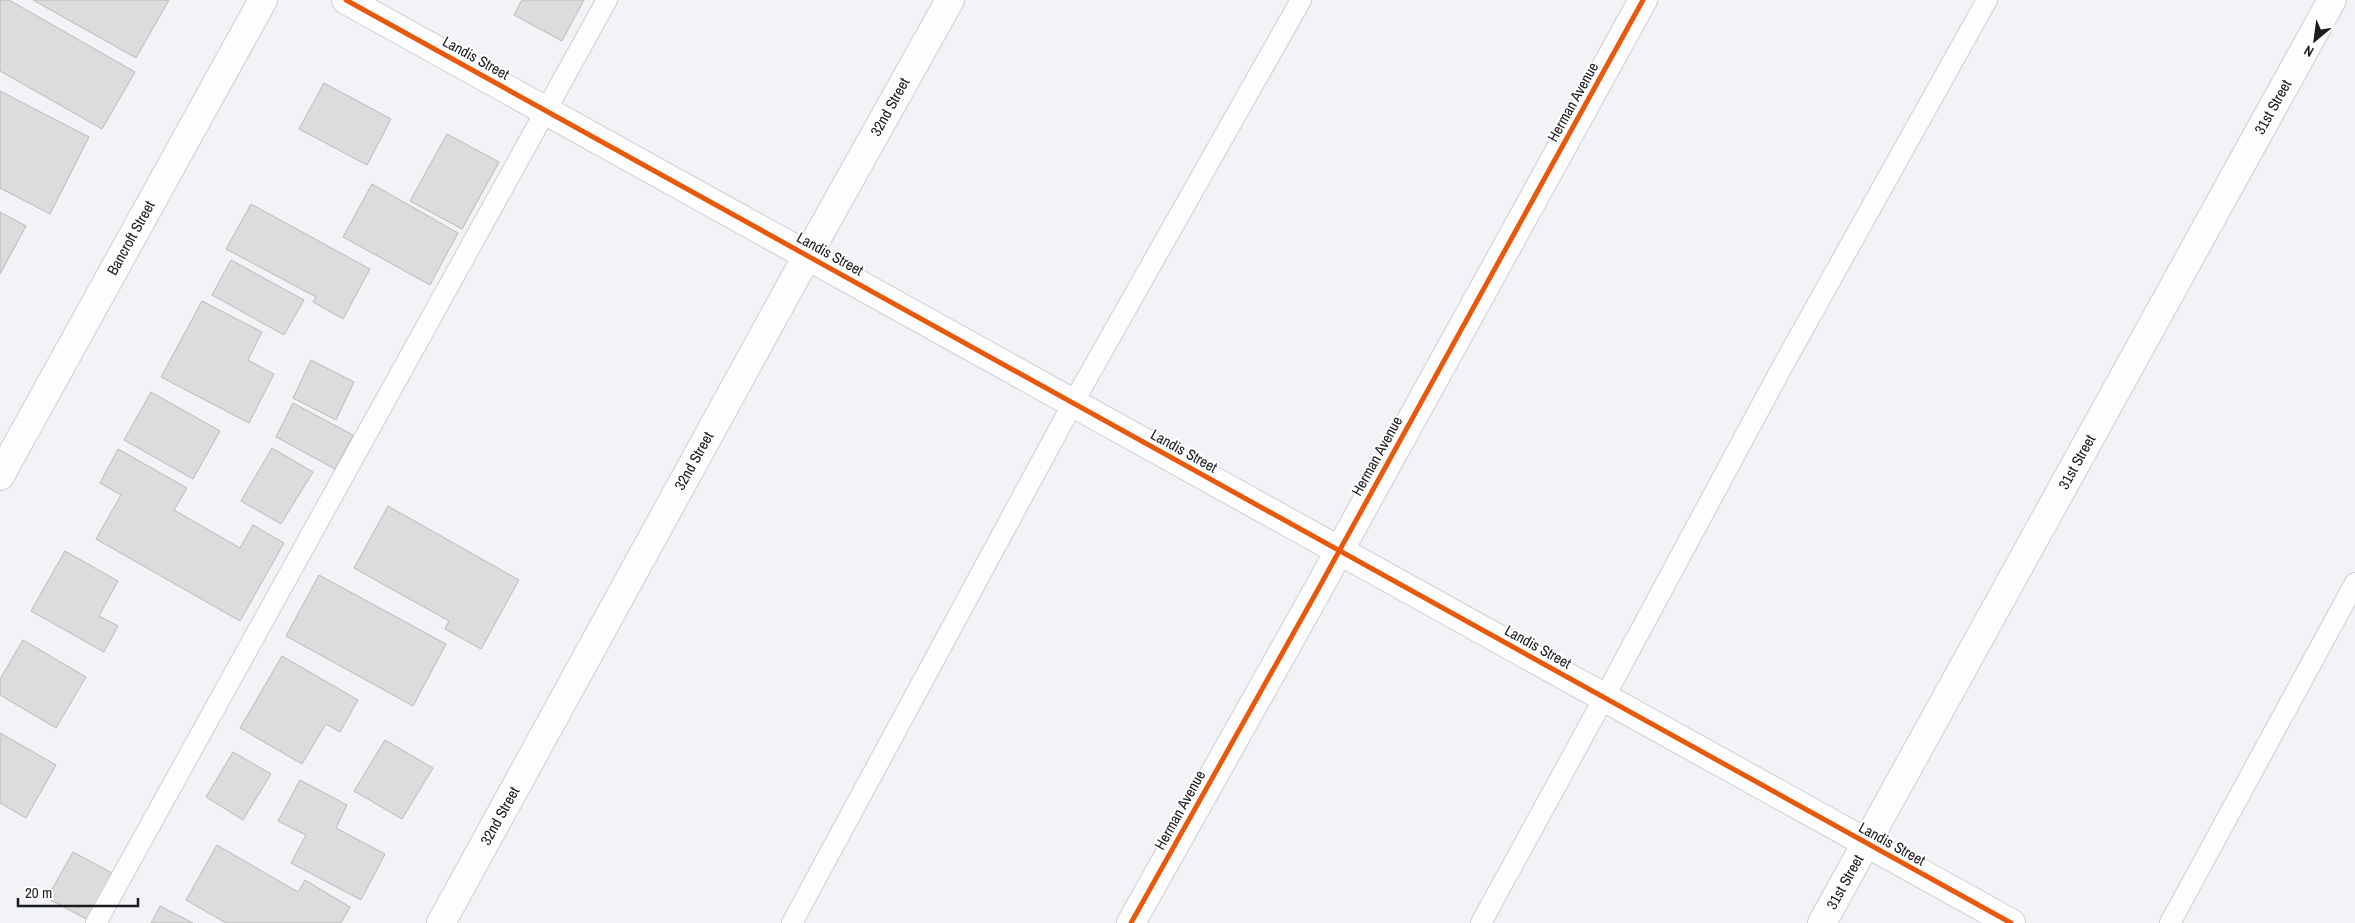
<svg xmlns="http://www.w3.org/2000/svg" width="2355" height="923" viewBox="0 0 2355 923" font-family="'Archivo Narrow',sans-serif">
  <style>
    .building { fill: #dcdcdd; stroke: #bbbabb }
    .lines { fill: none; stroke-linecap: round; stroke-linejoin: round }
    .lane-casing { stroke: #cdcfd1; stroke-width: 22 }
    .street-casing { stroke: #cdcfd1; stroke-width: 30 }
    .secondary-casing { stroke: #cdcfd1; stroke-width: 30 }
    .lane { stroke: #fdfdfe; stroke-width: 20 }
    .street { stroke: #fdfdfe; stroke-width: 28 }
    .secondary { stroke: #fdfdfe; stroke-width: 28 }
    .cycleway-casing { stroke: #fff; stroke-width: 8 }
    .cycleway { stroke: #e8590c; stroke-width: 5 }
    .labels { text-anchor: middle; stroke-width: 4; stroke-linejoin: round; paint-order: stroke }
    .street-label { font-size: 15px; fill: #1b1c1e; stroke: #fff }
  </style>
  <rect width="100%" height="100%" fill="#f1f3f6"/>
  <!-- building -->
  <path class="building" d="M0,0H9L135,72L102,129L0,71Z
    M33,0H169L136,58Z
    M522,0H584L562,41L514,15Z
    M324,83L391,119L367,165L299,129Z
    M0,91L89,137L50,214L0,188Z
    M447,134L499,162L462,229L410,201Z
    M372,184L458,233L430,285L343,237Z
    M251,204L370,269L343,319L313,302L316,297L226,249Z
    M0,212L26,226L0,274Z
    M231,260L304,300L284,335L212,295Z
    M202,301L262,332L248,360L274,374L249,423L161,377Z
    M311,360L354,382L336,420L293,398Z
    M151,392L220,431L193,479L124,440Z
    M293,403L353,435L335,469L276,437Z
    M272,448L313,472L281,524L241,501Z
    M118,449L187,488L174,510L240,548L253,525L284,543L240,621L96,539L121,495L100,483Z
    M388,506L519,580L481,649L445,629L449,621L354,568Z
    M65,551L118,581L99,616L118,626L104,652L31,611Z
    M319,575L446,644L413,706L286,636Z
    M23,640L86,677L56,728L0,695V679Z
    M282,656L358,700L340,732L326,724L302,764L240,728Z
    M0,733L56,765L26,818L0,803Z
    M385,740L433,768L402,819L354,791Z
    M233,752L271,774L243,820L206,797Z
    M300,780L347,805L336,828L385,854L361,900L291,863L306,835L278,821Z
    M217,845L298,892L305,880L350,907L341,923H226L186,900Z
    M73,852L114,874L88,920L47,898Z
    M160,906L193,923H151Z"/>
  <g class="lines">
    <defs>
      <path id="lane" d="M96,923L607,0
        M792,923L1073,403L1301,0
        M1481,923L1604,698L1781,369L1987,0
        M2170,923L2355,583"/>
      <path id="street" d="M0,476L263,0
        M441,923L807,256
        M1131,923L1316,593L1643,0
        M1822,923L2332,0"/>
      <path id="secondary" d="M346,0L2011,923
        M807,256L950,0"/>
    </defs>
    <!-- lane casing -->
    <use href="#lane" class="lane-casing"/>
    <!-- street casing -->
    <use href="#street" class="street-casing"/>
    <!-- secondary casing -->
    <use href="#secondary" class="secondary-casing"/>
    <!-- lane -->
    <use href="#lane" class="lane"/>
    <!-- street -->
    <use href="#street" class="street"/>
    <!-- secondary -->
    <use href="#secondary" class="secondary"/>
    <defs>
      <path id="cycleway" d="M346,0L2011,923
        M1131,923L1316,593L1643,0"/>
    </defs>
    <!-- cycleway casing -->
    <use href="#cycleway" class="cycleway-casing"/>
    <!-- cycleway -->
    <use href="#cycleway" class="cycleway"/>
  </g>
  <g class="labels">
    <!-- street labels -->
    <g class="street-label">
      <text transform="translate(476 58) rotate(29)" y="5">Landis Street</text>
      <text transform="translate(1573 102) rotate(-61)" y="5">Herman Avenue</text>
      <text transform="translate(890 107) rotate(-61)" y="5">32nd Street</text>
      <text transform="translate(2273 107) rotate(-61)" y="5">31st Street</text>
      <text transform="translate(131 238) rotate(-61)" y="5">Bancroft Street</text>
      <text transform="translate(830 254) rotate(29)" y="5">Landis Street</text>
      <text transform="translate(1184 451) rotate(29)" y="5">Landis Street</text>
      <text transform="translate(1377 456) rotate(-61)" y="5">Herman Avenue</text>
      <text transform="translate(694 461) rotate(-61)" y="5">32nd Street</text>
      <text transform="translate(2077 462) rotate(-61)" y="5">31st Street</text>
      <text transform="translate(1538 647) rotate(29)" y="5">Landis Street</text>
      <text transform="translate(1180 810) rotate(-61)" y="5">Herman Avenue</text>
      <text transform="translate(500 816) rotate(-61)" y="5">32nd Street</text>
      <text transform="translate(1892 844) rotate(29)" y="5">Landis Street</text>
      <text transform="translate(1845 882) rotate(-61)" y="5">31st Street</text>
    </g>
  </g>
  <!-- north arrow -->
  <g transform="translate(2315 40) rotate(209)" stroke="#ffffff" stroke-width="4" paint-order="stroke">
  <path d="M0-4L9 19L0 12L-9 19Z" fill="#1b1c1e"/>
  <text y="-8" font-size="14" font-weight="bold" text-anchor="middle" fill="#1b1c1e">N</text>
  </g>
  <!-- scale -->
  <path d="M18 898v8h120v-8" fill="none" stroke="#1b1c1e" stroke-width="2.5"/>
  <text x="25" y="898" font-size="15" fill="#1b1c1e" stroke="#ffffff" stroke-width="4" paint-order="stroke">20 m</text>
</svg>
